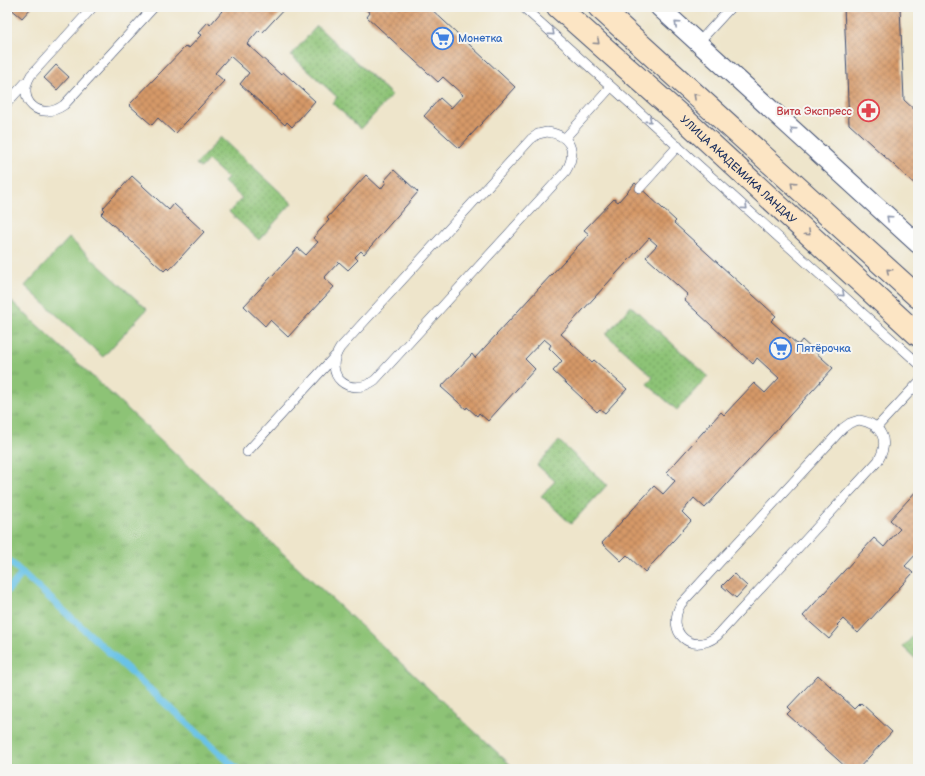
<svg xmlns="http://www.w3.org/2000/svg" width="925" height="776" viewBox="0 0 925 776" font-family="'Balsamiq Sans',sans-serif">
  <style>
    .grass { fill: url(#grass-tufts); stroke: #54796a }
    .park { fill: url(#park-dots); stroke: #54796a }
    .pitch { fill: #8dc376; stroke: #54796a }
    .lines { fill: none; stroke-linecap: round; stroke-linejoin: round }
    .stream { stroke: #69c2e7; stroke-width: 7 }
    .building { fill: url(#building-cross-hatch) }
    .lane-casing { stroke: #3b4a6e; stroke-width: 10 }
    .street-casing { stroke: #3b4a6e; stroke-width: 20 }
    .secondary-casing { stroke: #3b4a6e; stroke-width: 24 }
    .lane { stroke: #fff; stroke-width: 9 }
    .street { stroke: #fff; stroke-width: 18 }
    .secondary { stroke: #fce5c4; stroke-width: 22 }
    .oneway { stroke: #8d97ae }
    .oneway2 { stroke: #8c8a91 }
    .labels { text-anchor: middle; stroke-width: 4; stroke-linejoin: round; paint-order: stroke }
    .shop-label { font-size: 11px; fill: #366cbe; stroke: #f6f6f2; text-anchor: start }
    .health-label { font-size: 11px; fill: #be3a42; stroke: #f6f6f2; text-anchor: end }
    .street-label { font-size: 11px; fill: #1b2f5e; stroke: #f6f6f2 }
  </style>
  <defs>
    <pattern id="grass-tufts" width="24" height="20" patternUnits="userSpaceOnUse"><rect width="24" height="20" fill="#8dc376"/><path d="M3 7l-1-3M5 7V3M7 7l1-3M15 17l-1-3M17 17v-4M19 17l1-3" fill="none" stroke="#729f64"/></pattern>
    <pattern id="park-dots" width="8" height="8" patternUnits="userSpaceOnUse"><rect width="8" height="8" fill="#8dc376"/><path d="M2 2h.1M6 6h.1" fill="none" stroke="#729f64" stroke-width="1.8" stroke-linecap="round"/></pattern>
    <pattern id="building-cross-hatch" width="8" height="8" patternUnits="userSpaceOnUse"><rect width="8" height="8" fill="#d69967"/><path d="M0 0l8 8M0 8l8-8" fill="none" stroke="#ad7d58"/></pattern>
  </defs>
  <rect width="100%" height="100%" fill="#f6f6f2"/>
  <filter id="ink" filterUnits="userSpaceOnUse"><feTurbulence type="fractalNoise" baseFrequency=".025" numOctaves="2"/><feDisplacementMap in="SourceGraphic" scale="8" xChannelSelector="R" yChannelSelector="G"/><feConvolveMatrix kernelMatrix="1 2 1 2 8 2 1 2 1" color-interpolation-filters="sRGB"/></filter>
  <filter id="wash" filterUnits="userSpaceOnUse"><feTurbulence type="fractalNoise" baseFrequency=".012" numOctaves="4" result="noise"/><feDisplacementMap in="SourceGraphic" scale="16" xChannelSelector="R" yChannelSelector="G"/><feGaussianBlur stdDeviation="0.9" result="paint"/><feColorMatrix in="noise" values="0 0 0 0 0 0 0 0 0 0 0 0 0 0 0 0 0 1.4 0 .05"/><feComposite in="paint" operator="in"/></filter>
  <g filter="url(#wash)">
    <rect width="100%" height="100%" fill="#eee5cb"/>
    <!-- grass -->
    <path class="grass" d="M7,297L515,769H7Z"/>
    <!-- park -->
    <path class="park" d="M317,26L392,95L361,129L332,103L337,97L291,55Z
      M221,137L292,203L259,240L229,212L242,198L224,182L228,178L208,160L201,168L196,164Z
      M631,306L708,376L677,410L647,384L653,377L606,334Z
      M559,441L607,485L571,524L541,496L555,481L537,465Z
      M918,631V661L903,647Z"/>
    <!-- pitch -->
    <path class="pitch" d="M69,238L147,309L103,357L25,286Z"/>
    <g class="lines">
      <!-- stream -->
      <path class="stream" d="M7,559L237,769
        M7,591L23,573"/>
    </g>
    <g id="blocks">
      <!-- building -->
      <path class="building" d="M9,7H32L22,18Z
        M222,7H286L262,33L259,30L247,44L281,75L283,72L315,101L292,127L287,122L285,125L240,84L249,73L230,56L215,73L224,81L175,134L158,118L152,125L129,105L186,46L189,48L201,35L198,33L208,22L210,25L222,11L220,9Z
        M363,7H429L515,87L459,148L424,116L440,98L451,108L463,95L443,77L438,82L367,17L370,13Z
        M844,7H900L904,100L918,113V187L849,124Z
        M56,65L69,77L57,90L44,78Z
        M394,170L418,192L364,254L361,251L355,257L358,260L348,270L339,262L324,278L334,287L288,337L270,320L265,326L244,306L298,248L306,255L318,242L313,238L329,220L327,218L366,175L381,189L386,182L384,181Z
        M132,176L169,210L174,204L204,232L169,270L167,268L164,271L101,214L105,210L103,208Z
        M635,183L676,221L674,223L776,316L771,321L798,345L802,340L833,368L705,508L694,498L682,512L691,521L645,572L627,555L621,561L602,543L654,486L663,494L675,481L667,472L721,412L724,415L754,383L765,393L779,378L757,358L753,364L684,300L688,295L646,257L657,245L649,238L561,334L592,362L594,360L627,389L605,413L600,409L597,412L553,371L562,361L549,348L551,345L544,339L525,359L535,369L488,421L479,413L477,416L467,407L466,409L441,387L472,354L475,358L540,287L589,234L584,230L614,199L618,202Z
        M918,489V552L905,566L913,573L858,633L843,619L837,625L839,627L829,639L803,616L874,538L884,547L896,533L900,529L890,520Z
        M734,574L747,586L736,598L722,586Z
        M818,675L855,709L861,703L892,732L858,769H848L787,714L791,710L788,707Z"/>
    </g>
  </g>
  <g filter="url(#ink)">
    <use href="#blocks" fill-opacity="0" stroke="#3b4a6e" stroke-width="1"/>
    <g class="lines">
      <defs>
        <path id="lane" d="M93,7L31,75C15,101 40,122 64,105L154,7
          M523,7L918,363
          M698,43L731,7
          M7,103L26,82
          M547,132C570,135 578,151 566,171L375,380C349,399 322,375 340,348L531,139L538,134Z
          M565,138L611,87
          M640,188L678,146
          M859,420C882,424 890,441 878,461L717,636C691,656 665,632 681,604L843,428L850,423Z
          M877,427L918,383
          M247,452L335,356"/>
        <path id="street" d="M659,7L918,244"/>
        <g id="secondary">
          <path id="s1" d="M558,7L683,118L918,335"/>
          <path d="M599,7L918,297"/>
        </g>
      </defs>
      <!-- lane casing -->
      <use href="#lane" class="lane-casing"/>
      <!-- street casing -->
      <use href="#street" class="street-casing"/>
      <!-- secondary casing -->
      <use href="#secondary" class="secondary-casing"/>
      <!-- lane -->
      <use href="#lane" class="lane"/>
      <!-- street -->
      <use href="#street" class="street"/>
      <!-- secondary -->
      <use href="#secondary" class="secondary"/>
    </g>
    <!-- one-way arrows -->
    <defs><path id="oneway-chevron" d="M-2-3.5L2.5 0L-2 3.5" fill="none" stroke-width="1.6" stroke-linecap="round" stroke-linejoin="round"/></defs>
    <g class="oneway">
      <use href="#oneway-chevron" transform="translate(677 24) rotate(-138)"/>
      <use href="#oneway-chevron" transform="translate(552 33) rotate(42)"/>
      <use href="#oneway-chevron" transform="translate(649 120) rotate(41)"/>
      <use href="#oneway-chevron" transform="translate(793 130) rotate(-138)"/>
      <use href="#oneway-chevron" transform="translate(745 207) rotate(42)"/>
      <use href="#oneway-chevron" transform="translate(889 218) rotate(-138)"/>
      <use href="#oneway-chevron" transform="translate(842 294) rotate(42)"/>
    </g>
    <g class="oneway2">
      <use href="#oneway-chevron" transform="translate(597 42) rotate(42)"/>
      <use href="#oneway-chevron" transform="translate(696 96) rotate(-137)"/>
      <use href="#oneway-chevron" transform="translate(793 184) rotate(-138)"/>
      <use href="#oneway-chevron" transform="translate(808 233) rotate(43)"/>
      <use href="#oneway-chevron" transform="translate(889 271) rotate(-138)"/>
    </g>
  </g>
  <!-- icons -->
  <defs>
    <symbol id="supermarket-ring" viewBox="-11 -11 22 22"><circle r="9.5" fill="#f6f6f2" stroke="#3f7fe0" stroke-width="1.5"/><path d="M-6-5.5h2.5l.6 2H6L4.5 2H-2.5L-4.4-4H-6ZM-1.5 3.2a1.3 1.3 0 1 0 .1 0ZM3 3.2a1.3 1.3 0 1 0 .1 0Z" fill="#3f7fe0"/></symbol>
    <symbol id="pharmacy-ring" viewBox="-11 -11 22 22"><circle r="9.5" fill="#f6f6f2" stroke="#e0444e" stroke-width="1.5"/><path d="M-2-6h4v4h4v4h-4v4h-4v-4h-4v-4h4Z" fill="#e0444e"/></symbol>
  </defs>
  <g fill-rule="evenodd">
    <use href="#supermarket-ring" x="430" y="26" width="25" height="25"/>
    <use href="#pharmacy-ring" x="856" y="98" width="25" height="25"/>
    <use href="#supermarket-ring" x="768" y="336" width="25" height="25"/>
  </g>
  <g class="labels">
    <!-- shop labels -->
    <g class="shop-label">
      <text x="458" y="42">Монетка</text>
      <text x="796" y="352">Пятёрочка</text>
    </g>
    <!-- health labels -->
    <g class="health-label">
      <text x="852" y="115">Вита Экспресс</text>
    </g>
    <!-- street labels -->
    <g class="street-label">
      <text dy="4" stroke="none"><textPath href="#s1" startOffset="243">УЛИЦА АКАДЕМИКА ЛАНДАУ</textPath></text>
    </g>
  </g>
  <!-- margin -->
  <rect width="925" height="776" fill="none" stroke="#f6f6f2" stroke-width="24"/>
</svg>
